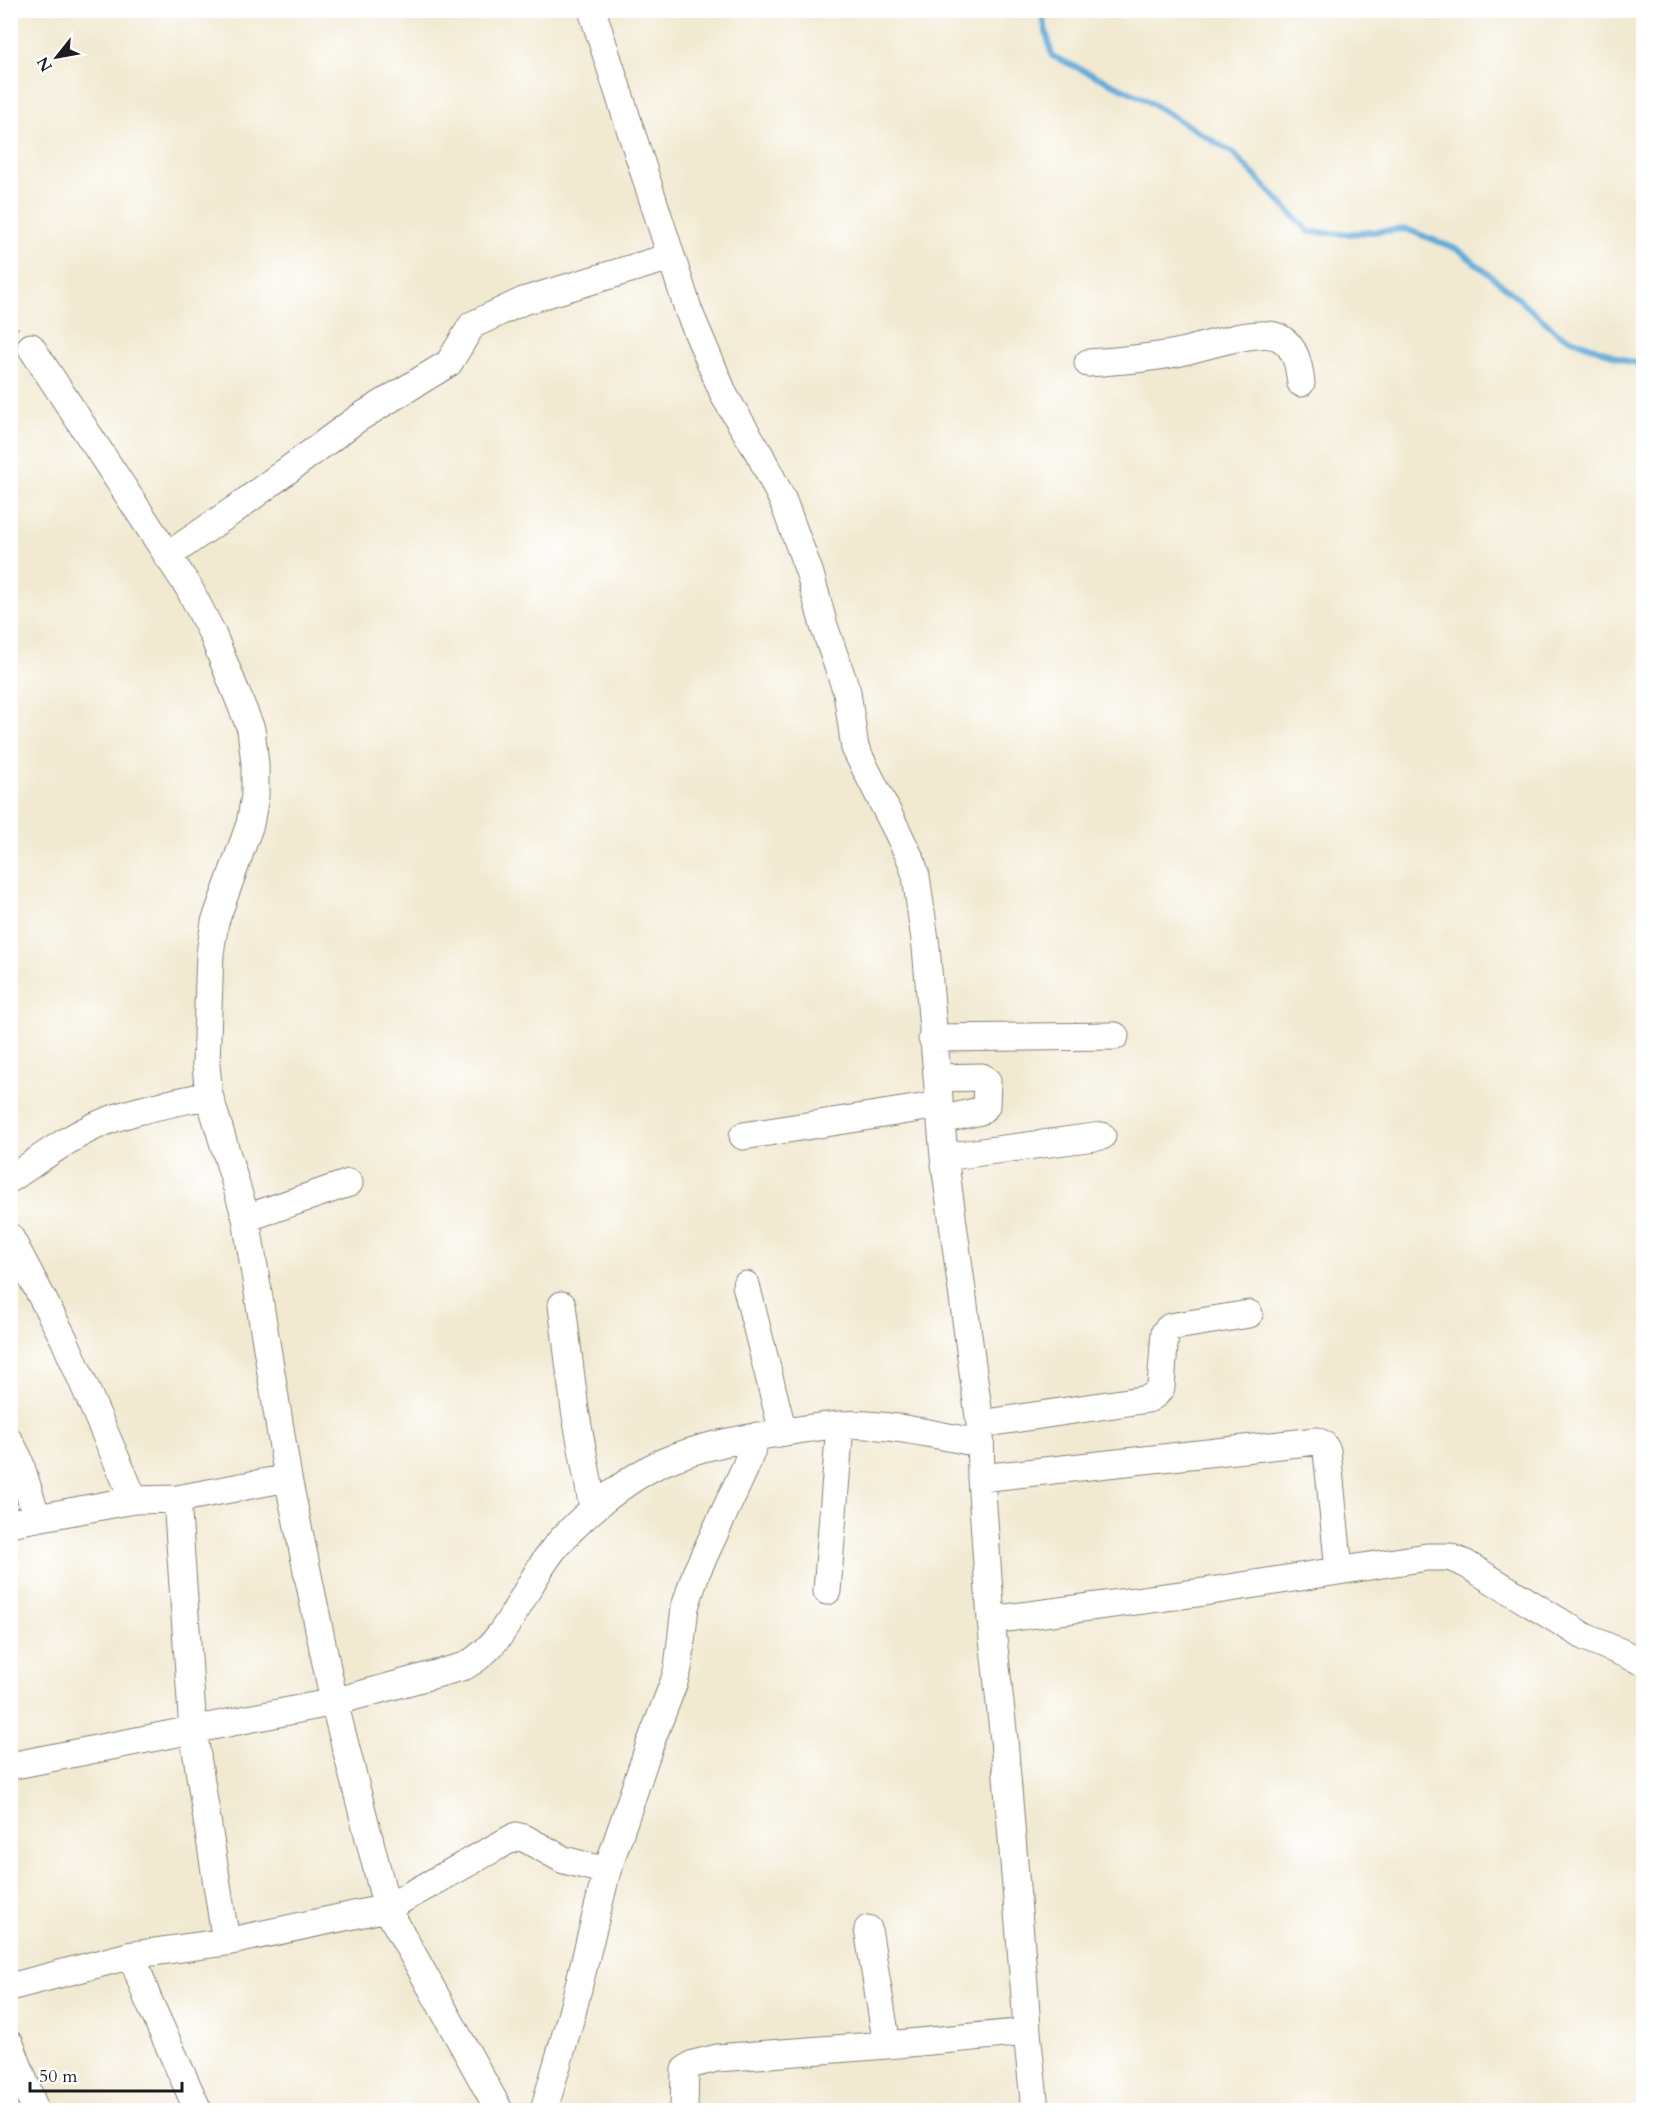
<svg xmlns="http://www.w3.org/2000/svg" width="1654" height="2121" viewBox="0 0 1654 2121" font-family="Cardo,serif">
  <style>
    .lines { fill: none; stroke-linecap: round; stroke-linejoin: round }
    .stream { stroke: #61acda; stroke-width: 6 }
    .minor-casing { stroke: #868276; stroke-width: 29 }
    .path { stroke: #868276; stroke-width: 4; stroke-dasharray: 1.5 4.5; stroke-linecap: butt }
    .minor { stroke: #fff; stroke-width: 27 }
  </style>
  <rect width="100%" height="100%" fill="#fff"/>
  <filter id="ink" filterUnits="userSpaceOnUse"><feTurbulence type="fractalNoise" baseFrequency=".0167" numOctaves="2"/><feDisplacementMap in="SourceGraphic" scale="12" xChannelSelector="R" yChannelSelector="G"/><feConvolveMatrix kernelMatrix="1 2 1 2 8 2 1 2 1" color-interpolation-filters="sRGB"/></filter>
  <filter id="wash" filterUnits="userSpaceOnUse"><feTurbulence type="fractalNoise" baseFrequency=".008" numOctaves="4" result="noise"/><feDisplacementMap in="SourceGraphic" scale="24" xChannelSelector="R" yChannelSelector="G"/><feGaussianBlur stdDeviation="1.35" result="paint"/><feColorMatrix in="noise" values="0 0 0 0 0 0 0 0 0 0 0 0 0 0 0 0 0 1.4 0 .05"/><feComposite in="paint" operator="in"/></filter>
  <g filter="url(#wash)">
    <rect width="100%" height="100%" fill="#f1e9d0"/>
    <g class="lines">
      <!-- stream -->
      <path class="stream" d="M1041,10L1052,56L1141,97L1233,153L1309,232L1347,234L1406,229L1459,250L1512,293L1559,334L1627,361L1644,365"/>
    </g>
  </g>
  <g filter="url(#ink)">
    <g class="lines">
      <defs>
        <path id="minor" d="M592,10L689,312L725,397L760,455L783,501L810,574L824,626L847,692L855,748L897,831L911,860L916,876L926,947L944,1157L980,1424L981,1478L991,1620L1004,1740L1025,1997L1027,2032L1035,2110
          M1088,363C1117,361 1146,359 1176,353C1199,349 1260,326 1280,338C1296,347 1299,366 1301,383
          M167,556L234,510L357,419L449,363L472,325L523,301L670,257
          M932,1038L1115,1036
          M937,1078L982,1077L987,1081L986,1106L980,1111L941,1120
          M209,1095L246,1218L288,1478L334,1702L387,1908L499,2110
          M743,1136L940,1105
          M944,1157L1102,1136
          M10,1179C37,1161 63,1141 93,1127C129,1110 170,1104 209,1095L206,1065L210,953L215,922L250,824L255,796V764L251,729L212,633L189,588L31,347
          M246,1218L349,1183
          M10,1237L64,1339L134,1500
          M746,1285L783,1432
          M562,1305L575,1410L593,1508
          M980,1424L1148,1399L1156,1394L1161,1387L1165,1332L1170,1327L1249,1314
          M10,1442L18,1457L37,1518
          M981,1478L1316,1441L1323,1444L1327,1451L1339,1570
          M177,1499L288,1478
          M10,1523L134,1500L177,1499L193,1730L226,1942
          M827,1591L840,1425
          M991,1620L1204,1592L1427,1557H1449L1466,1564L1585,1637L1644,1662
          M10,1766L334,1702L465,1666C508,1643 523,1588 552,1551C578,1519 624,1480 661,1463C699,1446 740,1439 780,1433C809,1428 838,1423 867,1425C904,1427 942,1436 979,1443
          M868,1929L887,2045L1027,2032
          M132,1955L147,1997L198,2110
          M10,1987L132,1955L226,1942L387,1908L516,1836L524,1838L564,1860L607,1871
          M10,2044L35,2110
          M544,2110L572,2013L607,1871L650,1744L674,1682L678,1668L685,1607L696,1573L745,1468L757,1436
          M684,2110L685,2070L693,2064L717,2058L887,2045"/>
      </defs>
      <!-- minor casing -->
      <use href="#minor" class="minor-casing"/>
      <!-- path -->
      <path class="path" d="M10,319L18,329"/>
      <!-- minor -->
      <use href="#minor" class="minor"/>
    </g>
  </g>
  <!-- margin -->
  <rect width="1654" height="2121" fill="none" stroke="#fff" stroke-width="36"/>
  <!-- north arrow -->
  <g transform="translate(57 57) rotate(239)" stroke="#ffffff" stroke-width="4.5" paint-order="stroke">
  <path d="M0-4.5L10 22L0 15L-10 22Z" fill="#1c1c1c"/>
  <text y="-9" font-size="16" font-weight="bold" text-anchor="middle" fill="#1c1c1c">N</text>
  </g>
  <!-- scale -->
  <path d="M30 2082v9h152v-9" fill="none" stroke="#1c1c1c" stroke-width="3"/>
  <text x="39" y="2082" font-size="18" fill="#1c1c1c" stroke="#ffffff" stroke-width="4.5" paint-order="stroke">50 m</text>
</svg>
